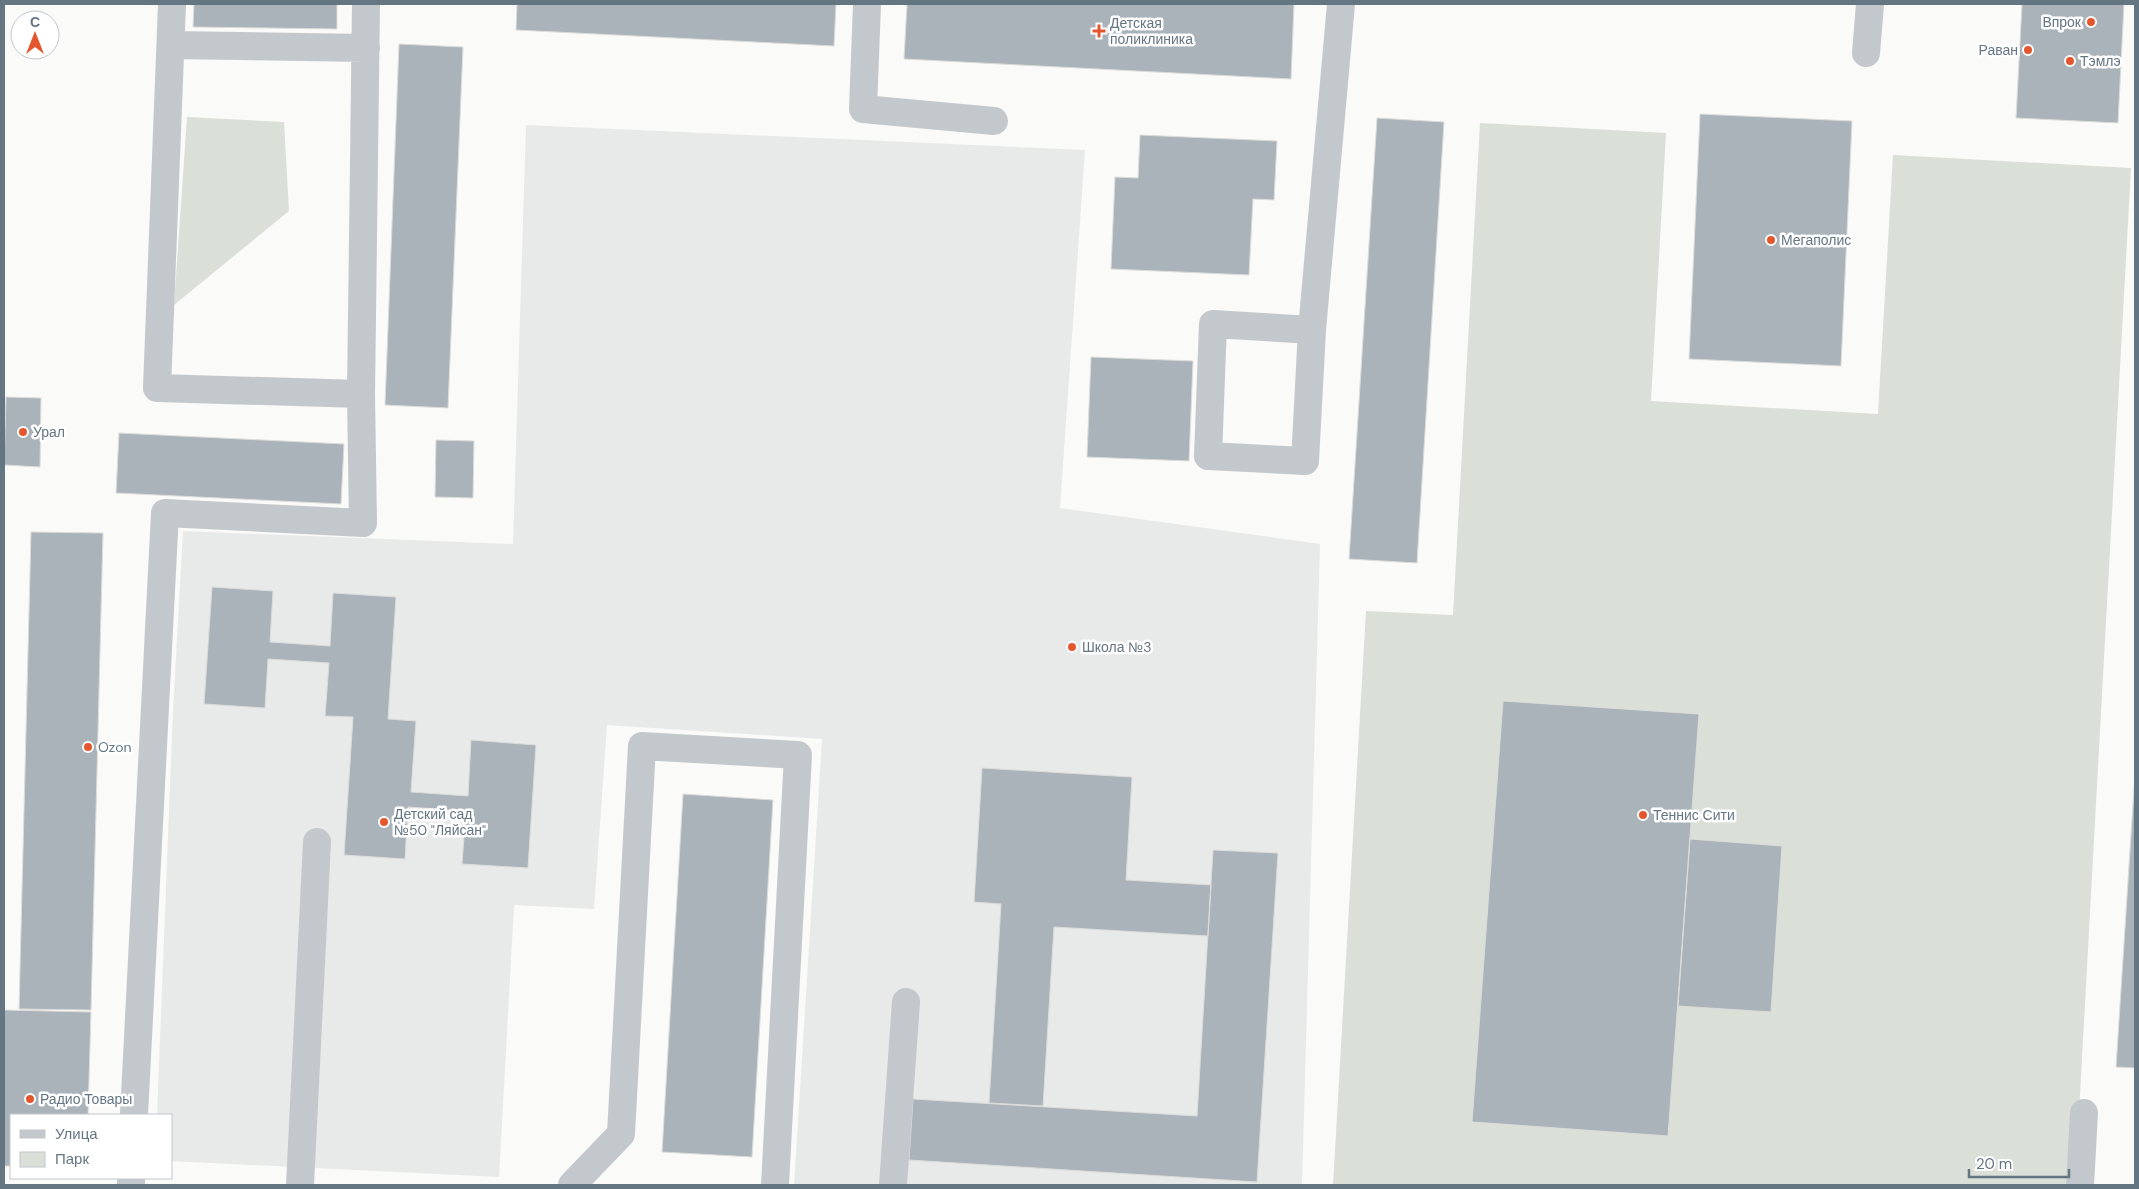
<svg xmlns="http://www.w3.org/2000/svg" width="2139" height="1189" viewBox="0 0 2139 1189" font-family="'DM Sans',sans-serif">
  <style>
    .built { fill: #e8e9e9 }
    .green { fill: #dadfd7 }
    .building { fill: #aab3b9; stroke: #dcdcda }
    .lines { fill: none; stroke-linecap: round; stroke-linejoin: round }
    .minor { stroke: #c3c8cc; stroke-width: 28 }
    .poi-dot { fill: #e4572e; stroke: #fff; stroke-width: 2 }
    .labels { text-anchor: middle; stroke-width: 5; stroke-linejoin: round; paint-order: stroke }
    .poi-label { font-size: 14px; fill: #657683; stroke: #fff; text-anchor: start }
  </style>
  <rect width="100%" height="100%" fill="#fafaf8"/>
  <!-- built -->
  <path class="built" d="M526,125L1085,150L1060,508L1320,544L1302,1185H794L822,739L607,725L594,909L514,905L499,1177L171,1161V1115H157L173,710L183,531L513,544Z"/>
  <!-- green -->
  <path class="green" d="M187,117L284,122L289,211L174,305Z
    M1480,123L1666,133L1651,401L1878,414L1893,155L2131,168L2075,1185H1333L1366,611L1453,615Z"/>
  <!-- building -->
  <path class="building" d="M194,4H337V29L193,27Z
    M517,4H836L834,46L516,30Z
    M907,4H1294L1291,79L904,59Z
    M2022,4H2124L2118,123L2016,118Z
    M399,44L463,47L448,408L385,405Z
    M1700,114L1852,121L1841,366L1689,359Z
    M1377,118L1444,122L1417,563L1349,559Z
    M1140,135L1277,141L1274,200L1253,199L1249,275L1111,269L1115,177L1138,178Z
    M1091,357L1193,361L1189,461L1087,457Z
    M6,397L41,398L40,467L4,465Z
    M119,433L344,444L341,504L116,493Z
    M436,440L474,441L473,498L435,497Z
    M31,532L103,533L91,1010L19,1009Z
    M212,587L273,591L270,642L330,646L333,593L396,597L388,719L416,721L411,792L468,796L471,740L536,745L528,868L462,864L466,811L408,807L405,859L344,855L353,717L325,716L329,663L268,659L265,708L204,704Z
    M1503,701L1699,714L1668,1136L1472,1122Z
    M982,768L1132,777L1126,880L1211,885L1208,936L1054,927L1043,1106L989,1103L1001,904L974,902Z
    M2135,773V1068L2116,1067Z
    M683,794L773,800L752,1157L662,1152Z
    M1690,839L1782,846L1771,1012L1678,1006Z
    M1213,850L1278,853L1257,1182L909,1160L913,1099L1197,1116Z
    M4,1010L91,1012L88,1115H11V1166H4Z"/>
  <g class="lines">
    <!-- minor -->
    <path class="minor" d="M172,4L157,388L361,394
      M867,4L863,109L994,121
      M171,45L366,48
      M1866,53L1870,4
      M1312,330L1213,324L1208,456L1305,461L1312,330L1341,4
      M134,1115L165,513L363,523L361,394L366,4
      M131,1185V1178
      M300,1185L317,842
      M572,1185L621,1134L642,746L798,755L775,1185
      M893,1185L906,1002
      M2080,1185L2084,1113"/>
  </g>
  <!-- markers -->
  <g class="poi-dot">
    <circle cx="2091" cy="22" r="5"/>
    <path d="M1096.5 23.5h5v5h5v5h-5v5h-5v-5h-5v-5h5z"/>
    <circle cx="2028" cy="50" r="5"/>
    <circle cx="2070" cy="61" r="5"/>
    <circle cx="1771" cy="240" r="5"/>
    <circle cx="23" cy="432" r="5"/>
    <circle cx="1072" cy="647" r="5"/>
    <circle cx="88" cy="747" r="5"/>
    <circle cx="1643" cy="815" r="5"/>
    <circle cx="384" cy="822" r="5"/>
    <circle cx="30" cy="1099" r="5"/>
  </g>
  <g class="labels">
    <!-- poi labels -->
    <g class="poi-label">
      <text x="2081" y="27" text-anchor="end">Впрок</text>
      <text x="1110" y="28">Детская<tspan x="1110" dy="16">поликлиника</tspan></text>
      <text x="2018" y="55" text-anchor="end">Раван</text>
      <text x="2080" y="66">Тэмлэ</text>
      <text x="1781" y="245">Мегаполис</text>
      <text x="33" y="437">Урал</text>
      <text x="1082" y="652">Школа №3</text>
      <text x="98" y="752">Ozon</text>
      <text x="394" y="819">Детский сад<tspan x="394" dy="16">№50 "Ляйсан"</tspan></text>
      <text x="1653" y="820">Теннис Сити</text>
      <text x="40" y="1104">Радио Товары</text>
    </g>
  </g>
  <!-- border -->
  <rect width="2139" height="1189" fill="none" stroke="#657683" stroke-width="10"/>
  <!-- legend -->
  <rect x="10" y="1114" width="162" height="65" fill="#ffffff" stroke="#c1c8cd"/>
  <rect x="20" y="1130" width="25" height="8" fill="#c3c8cc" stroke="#c1c8cd"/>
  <text x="55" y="1139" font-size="15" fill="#657683">Улица</text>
  <rect x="20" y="1152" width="25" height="15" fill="#dadfd7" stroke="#c1c8cd"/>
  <text x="55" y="1164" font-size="15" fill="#657683">Парк</text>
  <!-- north arrow -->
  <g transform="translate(35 35)"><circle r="24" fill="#ffffff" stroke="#c1c8cd"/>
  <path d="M0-4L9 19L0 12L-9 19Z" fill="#e4572e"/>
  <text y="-8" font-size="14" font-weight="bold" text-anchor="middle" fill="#657683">С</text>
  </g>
  <!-- scale -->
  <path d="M1969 1169v8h100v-8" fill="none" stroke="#657683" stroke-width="2.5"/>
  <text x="1976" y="1169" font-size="15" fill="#657683" stroke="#ffffff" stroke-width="4" paint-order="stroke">20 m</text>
</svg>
